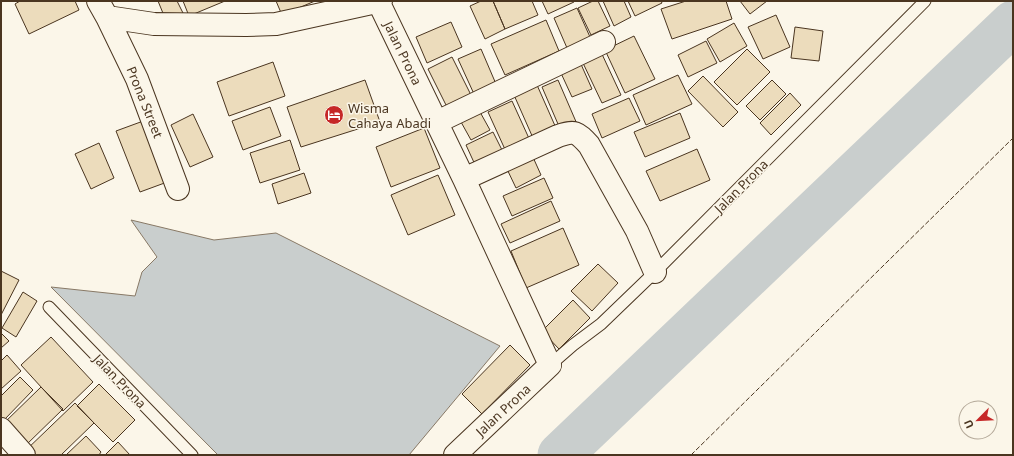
<svg xmlns="http://www.w3.org/2000/svg" width="1014" height="456" viewBox="0 0 1014 456" font-family="'Noto Sans',sans-serif">
  <style>
    .water { fill: #c9cecd; stroke: #887966 }
    .lines { fill: none; stroke-linecap: round; stroke-linejoin: round }
    .river { stroke: #c9cecd; stroke-width: 45 }
    .building { fill: #ecdcbc; stroke: #4a3520 }
    .lane-casing { stroke: #4a3520; stroke-width: 13 }
    .street-casing { stroke: #4a3520; stroke-width: 24 }
    .lane { stroke: #fbf6e9; stroke-width: 11 }
    .street { stroke: #fbf6e9; stroke-width: 22 }
    .fence { stroke: #4a3520; stroke-width: 1; stroke-dasharray: 5 2; stroke-linecap: butt }
    .labels { text-anchor: middle; stroke-width: 3; stroke-linejoin: round; paint-order: stroke }
    .street-label { font-size: 13px; fill: #4a3520; stroke: #fbf6e9 }
    .poi-label { font-size: 13px; fill: #4a3520; stroke: #fbf6e9; text-anchor: start }
  </style>
  <rect width="100%" height="100%" fill="#fbf6e9"/>
  <!-- water -->
  <path class="water" d="M131,220L214,240L276,233L500,346L409,455H218L51,287L135,296L142,272L157,257Z"/>
  <g class="lines">
    <!-- river -->
    <path class="river" d="M560,455L1013,23"/>
  </g>
  <!-- building -->
  <path class="building" d="M20,1H75L79,10L29,34L15,4Z
    M158,1H177L184,15L167,23Z
    M183,1H225L189,16Z
    M276,1H315L282,15Z
    M481,1H493L505,29L485,39L470,6Z
    M493,1H532L538,15L505,29Z
    M542,1H574V2L548,14Z
    M593,1H598L610,26L591,35L578,8Z
    M603,1H624L631,17L614,26Z
    M628,1H661L662,3L635,16Z
    M686,1H726L732,19L672,39L661,9Z
    M740,1H767L750,14Z
    M577,8L590,37L567,48L554,18Z
    M776,15L790,47L763,59L748,27Z
    M546,20L559,51L505,75L491,44Z
    M451,22L462,47L427,63L416,37Z
    M734,23L747,46L720,62L707,39Z
    M795,27L823,31L819,61L791,58Z
    M634,36L655,79L625,93L605,50Z
    M706,41L717,63L688,77L678,55Z
    M481,49L496,84L474,94L458,59Z
    M747,49L770,72L737,105L714,82Z
    M601,52L621,95L602,103L582,61Z
    M452,57L472,97L448,109L428,69Z
    M273,62L285,96L229,116L217,82Z
    M580,62L592,89L572,97L560,71Z
    M678,75L692,104L646,125L633,95Z
    M703,76L738,112L723,127L688,91Z
    M365,80L380,122L301,147L287,107Z
    M558,80L577,124L561,131L542,87Z
    M772,80L786,94L760,120L746,106Z
    M537,85L556,128L533,138L514,95Z
    M790,93L801,105L771,135L760,123Z
    M629,98L640,121L602,138L592,114Z
    M512,101L532,145L508,156L488,112Z
    M270,107L281,136L243,150L232,121Z
    M480,112L490,130L471,140L461,122Z
    M680,113L690,138L645,157L634,132Z
    M193,114L213,157L190,167L171,125Z
    M146,120L170,181L140,192L116,131Z
    M424,128L440,168L391,187L376,147Z
    M493,132L505,156L477,169L466,145Z
    M290,140L300,170L260,183L250,153Z
    M99,143L114,178L91,189L75,154Z
    M697,149L710,180L660,201L646,171Z
    M532,155L541,175L516,188L506,167Z
    M304,173L311,193L278,204L272,184Z
    M438,175L455,215L408,235L391,195Z
    M544,178L553,198L512,216L503,196Z
    M551,201L560,221L510,243L501,224Z
    M563,228L579,265L526,288L511,251Z
    M598,264L618,283L592,311L571,291Z
    M1,271L19,280L1,315Z
    M23,292L37,301L16,337L2,328Z
    M573,300L590,318L559,349L542,331Z
    M1,333L9,341L1,348Z
    M51,337L93,382L63,411L21,365Z
    M510,345L530,365L482,414L462,394Z
    M7,355L21,371L1,389V361Z
    M20,377L33,390L4,420L1,417V396Z
    M99,384L135,420L113,442L77,406Z
    M41,387L63,409L25,446L3,424Z
    M75,403L94,423L61,455H27L24,452Z
    M86,436L101,452L99,455H66Z
    M118,442L130,455H105Z"/>
  <g class="lines">
    <defs>
      <path id="lane" d="M49,307L192,455
        M550,365L573,345L601,324L655,272L925,1"/>
      <path id="street" d="M98,1L107,17L154,24L246,25L276,24L381,1
        M378,1L464,179L550,365L455,455
        M107,17L137,79L178,189
        M437,122L604,42
        M464,179L558,136C575,130 577,132 589,145L637,231L655,272
        M1,429L24,455"/>
    </defs>
    <!-- lane casing -->
    <use href="#lane" class="lane-casing"/>
    <!-- street casing -->
    <use href="#street" class="street-casing"/>
    <!-- lane -->
    <use href="#lane" class="lane"/>
    <!-- street -->
    <use href="#street" class="street"/>
    <!-- fence -->
    <path class="fence" d="M691,455L1013,138"/>
  </g>
  <!-- icons -->
  <defs>
    <symbol id="hotel-disc" viewBox="-11 -11 22 22"><circle r="9.5" fill="#c62828" stroke="#fbf6e9"/><path d="M-6-4.5h1.5V1H6V5H4.5V3h-9V5H-6ZM-4 0a1.8 1.8 0 1 1 3.6 0ZM.5 0V-2.5h3Q6-2.5 6 0Z" fill="#fff"/></symbol>
  </defs>
  <g fill-rule="evenodd">
    <use href="#hotel-disc" x="323" y="104" width="22" height="22"/>
  </g>
  <g class="labels">
    <!-- street labels -->
    <g class="street-label">
      <text transform="translate(403 53) rotate(64)" y="5">Jalan Prona</text>
      <text transform="translate(145 102) rotate(68)" y="5">Prona Street</text>
      <text transform="translate(741 186) rotate(-45)" y="5">Jalan Prona</text>
      <text transform="translate(120 381) rotate(46)" y="5">Jalan Prona</text>
      <text transform="translate(503 410) rotate(-43)" y="5">Jalan Prona</text>
    </g>
    <!-- poi labels -->
    <g class="poi-label">
      <text x="348" y="113">Wisma<tspan x="348" dy="15">Cahaya Abadi</tspan></text>
    </g>
  </g>
  <!-- border -->
  <rect width="1014" height="456" fill="none" stroke="#4a3520" stroke-width="4"/>
  <!-- north arrow -->
  <g transform="translate(978 420) rotate(246)"><circle r="19" fill="#fbf6e9" stroke="#b4a999"/>
  <path d="M0-3L7 15L0 10L-7 15Z" fill="#c62828"/>
  <text y="-6" font-size="11" font-weight="bold" text-anchor="middle" fill="#4a3520">U</text>
  </g>
</svg>
